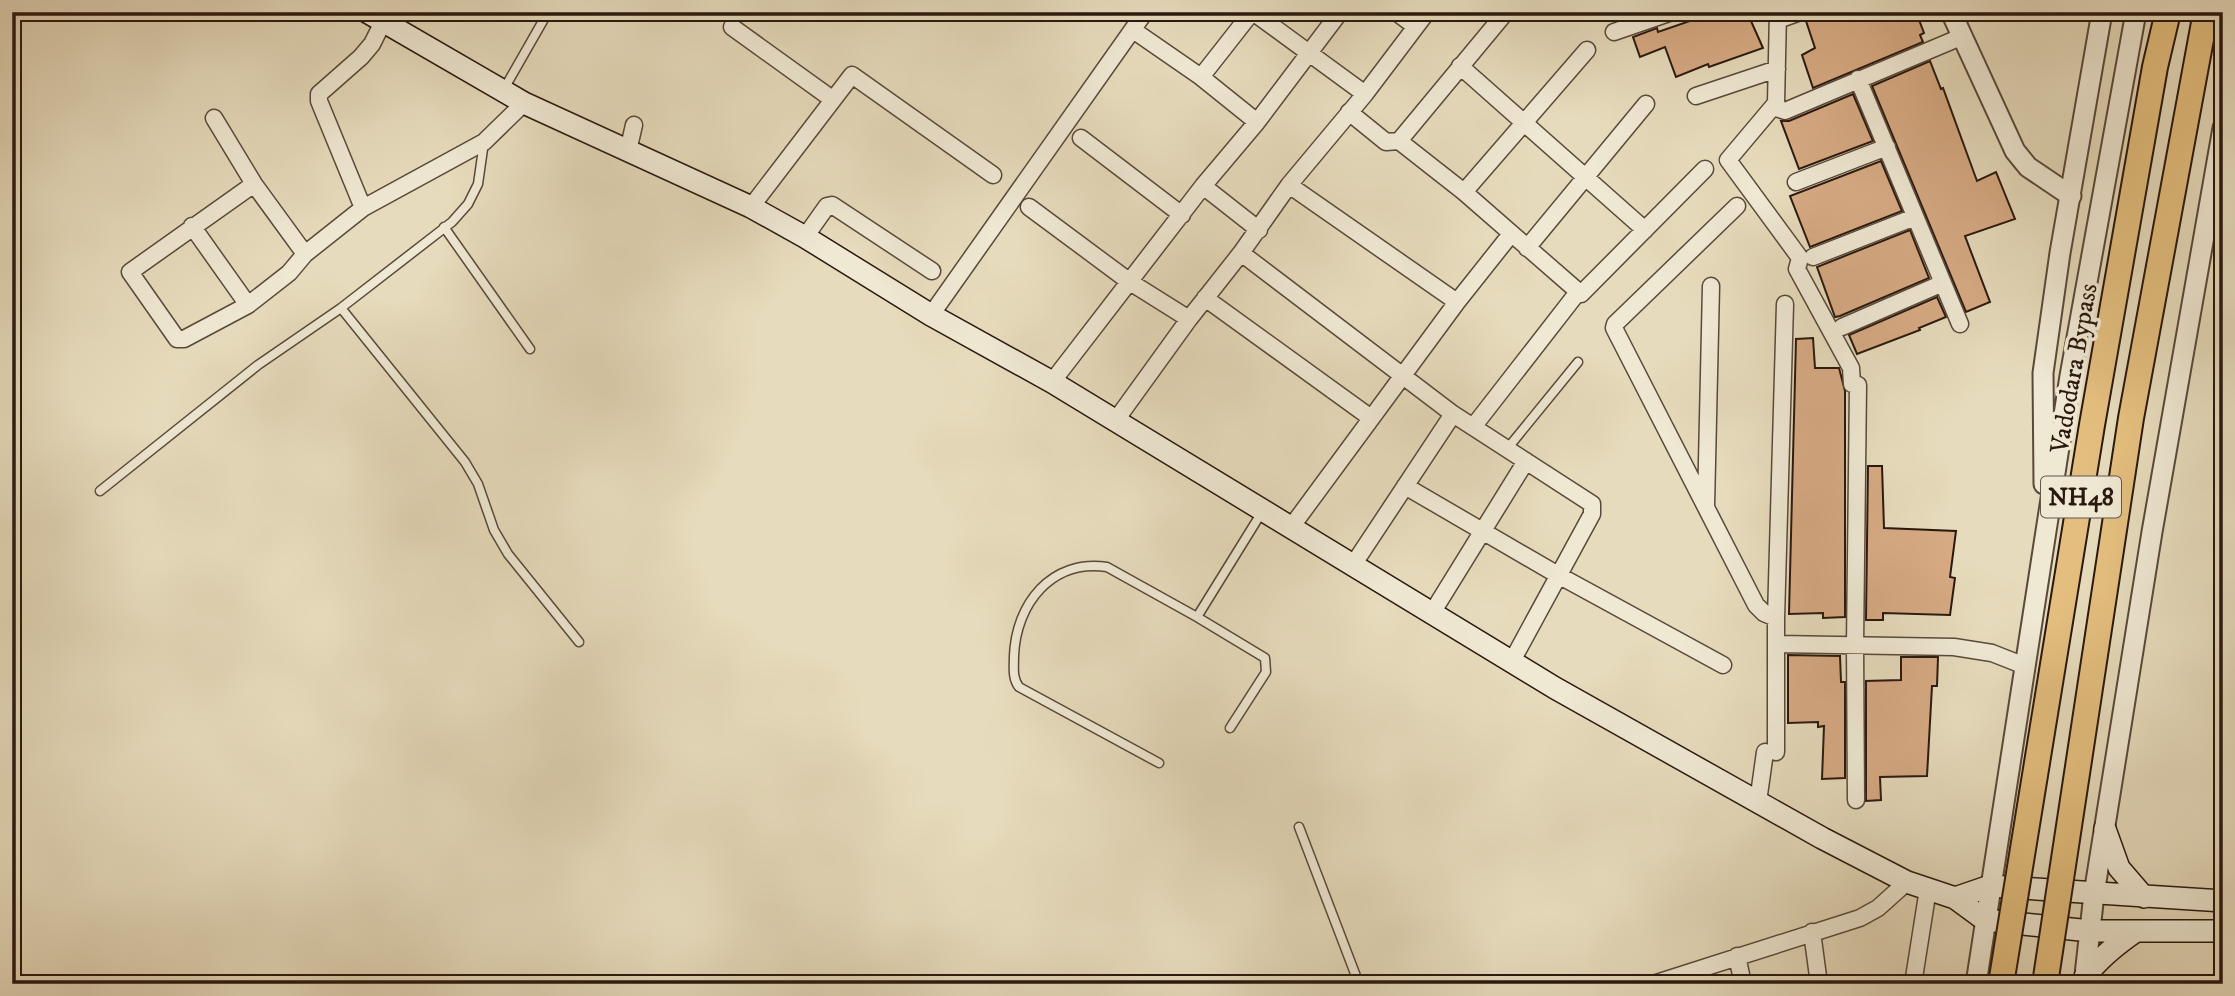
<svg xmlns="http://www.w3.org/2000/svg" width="2235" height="996" viewBox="0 0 2235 996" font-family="'IM FELL DW Pica',serif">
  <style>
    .building { fill: #d6aa83; stroke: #2a180f; stroke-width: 2 }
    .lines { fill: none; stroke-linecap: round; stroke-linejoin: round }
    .service-casing { stroke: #59493a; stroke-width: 11 }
    .minor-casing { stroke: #59493a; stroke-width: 19 }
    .tertiary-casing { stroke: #59493a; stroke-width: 23 }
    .secondary-casing { stroke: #2a180f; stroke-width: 24 }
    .service { stroke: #efe8d3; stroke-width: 8 }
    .minor { stroke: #efe8d3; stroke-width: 16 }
    .tertiary { stroke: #efe8d3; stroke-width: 19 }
    .secondary { stroke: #efe8d3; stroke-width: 21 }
    .trunk-bridge-casing { stroke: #2a180f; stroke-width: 28; stroke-linecap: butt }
    .trunk-bridge { stroke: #e3be7e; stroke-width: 24 }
    .labels { text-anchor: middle; stroke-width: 7; stroke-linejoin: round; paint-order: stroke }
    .shield { fill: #efe8d3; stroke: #65564a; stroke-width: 2 }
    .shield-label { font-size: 24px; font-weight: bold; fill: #2a180f }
    .street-label { font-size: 26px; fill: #2a180f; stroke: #efe8d3 }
  </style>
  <rect width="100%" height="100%" fill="#e6dbbc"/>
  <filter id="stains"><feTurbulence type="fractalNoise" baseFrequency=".00286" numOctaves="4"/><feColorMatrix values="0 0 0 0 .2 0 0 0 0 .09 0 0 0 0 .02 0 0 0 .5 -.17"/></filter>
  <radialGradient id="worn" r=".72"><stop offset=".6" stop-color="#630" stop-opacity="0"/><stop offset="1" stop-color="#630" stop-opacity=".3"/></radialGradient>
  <!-- building -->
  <path class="building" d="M1716,12H1747L1763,48L1709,67L1708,64L1676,77L1665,47L1640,57L1633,37L1657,28L1658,32Z
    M1821,12H1916L1924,33L1920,35L1923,42L1813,88L1802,55L1815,48L1806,21Z
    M1930,61L1941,89L1943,88L1977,181L1996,172L2015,219L1965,236L1990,302L1966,312L1872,86Z
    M1853,94L1873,141L1799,169L1781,121H1789Z
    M1881,161L1902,211L1810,247L1790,196Z
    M1910,230L1929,278L1840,316L1835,317L1817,267Z
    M1937,297L1946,317L1919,328L1920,330L1857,354L1849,335Z
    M1813,338L1815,368H1839L1845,391V617L1823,618V613L1789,614L1796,339Z
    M1868,466H1882L1884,528L1956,531L1950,577L1955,578L1950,615L1883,613V620H1866Z
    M1788,655L1840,656L1841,682H1845V778L1822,779L1824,726L1818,727V722L1788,723Z
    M1901,657H1938L1937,686H1932L1927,776L1880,777L1881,800L1866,801V681L1901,680Z"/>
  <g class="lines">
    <defs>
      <path id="service" d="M504,89L548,12
        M444,227L530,349
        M341,308L465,462L478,484L494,530L508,554L579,642
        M1507,449L1578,362
        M100,491L258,365L341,308L452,222L468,204L478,184L484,142
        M1197,617L1262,512
        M1159,763L1019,687C1012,678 1014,667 1014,656C1016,604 1051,559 1107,567L1197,617L1265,658L1266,672L1230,728
        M1299,827L1359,984"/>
      <path id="minor" d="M1253,12L1365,94L1427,12
        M1396,12L1415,26
        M1778,12L1776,103L1779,109L1785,111L1961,37
        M1778,20L1800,12
        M732,27L832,99
        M1133,30L1201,77L1257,122L1203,186
        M1614,32L1672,12
        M1587,50L1464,192L1581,294L1705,169
        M1460,66L1645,230
        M1201,77L1252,12
        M1858,79L1960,324
        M1696,96L1777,69
        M1776,103L1728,160L1800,258L1797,269L1851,368L1852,384
        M1349,112L1386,142L1399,141
        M214,118L254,184L305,254
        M1257,122L1340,12
        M1081,138L1182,215
        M628,151L634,125
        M1796,182L1887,147
        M254,184L130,272L177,339H184L248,305L289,273L305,254L363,208L484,142L524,103
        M1289,185L1365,94
        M1464,192L1399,141L1506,12
        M1737,206L1615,324L1614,328L1756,605L1764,613L1776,618
        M751,207L852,75L993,175
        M1029,207L1130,282L1189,319
        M363,208L319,101V94L361,57L372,44L383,22
        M192,226L248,305
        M805,237L827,206L832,205L932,271
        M1527,248L1646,104
        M1241,253L1289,185L1457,302
        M1813,257L1915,217
        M1205,298L1371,418
        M931,315L1145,12
        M1842,327L1943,283
        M1052,382L1203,186L1259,230
        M1116,420L1189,319L1241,253L1453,414L1592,504V514L1512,661
        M1473,427L1578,292
        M1405,486L1558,575L1723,665
        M1706,506L1711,286
        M1292,526L1457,302L1511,234
        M1353,565L1453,414
        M1432,613L1526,461
        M1776,644L1954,647L1992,653L2025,666
        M1776,752V618L1785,304
        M1856,800L1855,645L1858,385
        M1758,802L1765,752
        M1812,932L1819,984
        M1737,956L1743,984
        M1653,984L1860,918L1878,908L1907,882
        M1913,984L1928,889"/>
      <path id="tertiary" d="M1951,12L2015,151L2028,167L2071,196
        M2044,484L2043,373L2060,253L2102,12
        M1976,984L2070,376L2136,12
        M2084,984L2094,894L2152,532L2223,128"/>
      <path id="secondary" d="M367,12L524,103L751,207L805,237L931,315L1052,382L1555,688L1822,838L1907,882L1955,898L1985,920L2090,931H2223
        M2105,829L2119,868L2144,897
        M1955,898L1990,886L2223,901
        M2085,977C2099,958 2117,944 2136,931"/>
    </defs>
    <!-- service casing -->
    <use href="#service" class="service-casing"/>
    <!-- minor casing -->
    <use href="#minor" class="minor-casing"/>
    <!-- tertiary casing -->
    <use href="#tertiary" class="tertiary-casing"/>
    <!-- secondary casing -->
    <use href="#secondary" class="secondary-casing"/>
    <!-- service -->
    <use href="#service" class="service"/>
    <!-- minor -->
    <use href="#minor" class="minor"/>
    <!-- tertiary -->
    <use href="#tertiary" class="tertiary"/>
    <!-- secondary -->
    <use href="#secondary" class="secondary"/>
    <defs>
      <path id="trunk-bridge" d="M2001,984L2092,425L2155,67L2168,12
        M2045,984L2131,418L2206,12"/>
    </defs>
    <!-- trunk-bridge casing -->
    <use href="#trunk-bridge" class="trunk-bridge-casing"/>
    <!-- trunk-bridge -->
    <use href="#trunk-bridge" class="trunk-bridge"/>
  </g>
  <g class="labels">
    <!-- shield labels -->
    <rect class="shield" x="2041" y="476.5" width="80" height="41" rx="5"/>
    <g class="shield-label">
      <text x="2081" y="505">NH48</text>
    </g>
    <!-- street labels -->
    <g class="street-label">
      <text transform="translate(2073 368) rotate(-80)" y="9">Vadodara Bypass</text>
    </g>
  </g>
  <!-- margin -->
  <rect width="2235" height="996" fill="none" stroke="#e6dbbc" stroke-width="42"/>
  <rect x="14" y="14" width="2207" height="968" fill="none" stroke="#2a180f" stroke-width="3.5"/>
  <rect x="21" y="21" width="2193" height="954" fill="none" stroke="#2a180f" stroke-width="2"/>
  <rect width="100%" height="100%" filter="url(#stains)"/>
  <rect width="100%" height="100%" fill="url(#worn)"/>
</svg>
